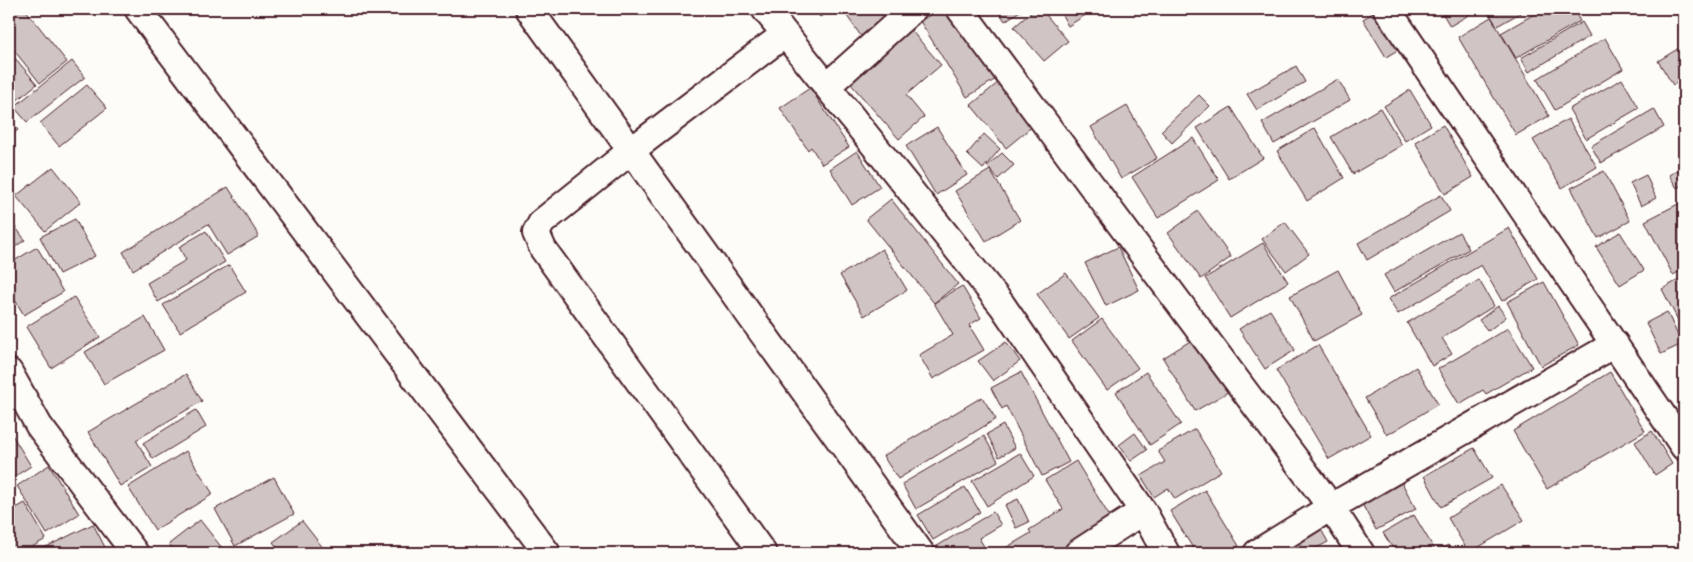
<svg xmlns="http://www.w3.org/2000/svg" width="1693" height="562" viewBox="0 0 1693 562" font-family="'Indie Flower',sans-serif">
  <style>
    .building { fill: #d0c5c4; stroke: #4a1f2b }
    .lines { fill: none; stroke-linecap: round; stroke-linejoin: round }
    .street-casing { stroke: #4a1f2b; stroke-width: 30 }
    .street { stroke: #fdfcf7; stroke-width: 26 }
  </style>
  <rect width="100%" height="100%" fill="#fdfcf7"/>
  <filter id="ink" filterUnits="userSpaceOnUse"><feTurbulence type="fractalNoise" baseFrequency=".02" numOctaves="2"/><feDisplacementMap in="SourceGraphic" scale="10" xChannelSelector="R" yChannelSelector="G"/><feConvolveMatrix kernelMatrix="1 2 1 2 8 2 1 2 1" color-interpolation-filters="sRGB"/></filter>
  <g filter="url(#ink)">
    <!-- building -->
    <path class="building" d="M9,9H25L67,62L40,83L9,44Z
      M814,9H831L820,17Z
      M842,9H881L887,18L861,36Z
      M940,9H952L996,79L967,97L920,21Z
      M997,9H1023L1005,21Z
      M1035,9H1041L1068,41L1044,61L1014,27Z
      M1068,9H1095L1068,26L1061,13Z
      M1440,9H1477V10L1450,26Z
      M1497,9H1527L1497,26L1489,13Z
      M1543,9H1573L1580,21L1516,58L1501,33Z
      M1378,10L1401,48L1386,57L1363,19Z
      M1491,17L1549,116L1516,135L1458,37Z
      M1582,22L1590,36L1529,72L1521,58Z
      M910,29L941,65L906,95L924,117L899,139L849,82Z
      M1605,38L1623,69L1555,110L1537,79Z
      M1684,45V79L1673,85L1658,61Z
      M9,51L37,84L11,105L9,103Z
      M72,61L85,77L27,122L14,107Z
      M1296,66L1305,82L1257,110L1247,94Z
      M1338,79L1350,100L1274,144L1262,123Z
      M1622,79L1639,108L1586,139L1569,109Z
      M999,82L1034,125L1006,148L971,105Z
      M87,85L107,108L59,146L40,123Z
      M810,88L849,147L822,164L811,147L808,150L780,108Z
      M1410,90L1431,125L1405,141L1384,106Z
      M1199,95L1210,106L1172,143L1161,131Z
      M1127,106L1157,158L1121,179L1091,127Z
      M1231,107L1263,158L1229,179L1197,128Z
      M1380,108L1402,145L1353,174L1331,137Z
      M1654,109L1664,127L1601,163L1591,146Z
      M9,118L18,130L9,136Z
      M1568,119L1597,167L1562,188L1533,140Z
      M1443,125L1473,177L1445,194L1415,142Z
      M937,127L967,175L936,195L906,146Z
      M1315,128L1344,178L1307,201L1277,151Z
      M984,134L1000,149L983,169L967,154Z
      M1193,138L1219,180L1158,218L1132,177Z
      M857,151L880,187L852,205L830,169Z
      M1002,153L1014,165L998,179L987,166Z
      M1684,166V184L1677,188L1669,175Z
      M53,167L81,202L45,231L16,196Z
      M990,170L1020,220L986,241L955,191Z
      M1604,171L1630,221L1598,238L1571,188Z
      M1646,175L1656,198L1641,206L1630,183Z
      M228,187L259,236L227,255L208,224L133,270L123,252Z
      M1441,195L1450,211L1367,260L1358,243Z
      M891,199L958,284L934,303L866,219Z
      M1684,201V269L1673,275L1645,221Z
      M1198,211L1231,257L1201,279L1168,233Z
      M9,218L25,240L9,251Z
      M75,219L95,256L59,274L40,237Z
      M1285,222L1309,254L1286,271L1262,239Z
      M1509,228L1538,279L1502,301L1481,265L1398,314L1388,299Z
      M206,231L225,262L158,302L147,283L186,260L179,247Z
      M1459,232L1469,249L1394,292L1384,275Z
      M1620,232L1644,270L1620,285L1596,247Z
      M1263,243L1288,282L1230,318L1205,278Z
      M37,247L63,292L24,315L9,290V264Z
      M1118,247L1139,290L1106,306L1085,263Z
      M882,249L907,290L864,316L840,275Z
      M229,265L246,292L180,332L163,305Z
      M1338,270L1362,315L1314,341L1290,296Z
      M1066,273L1099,318L1069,339L1037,294Z
      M1684,277V332L1662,289Z
      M1479,280L1494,306L1442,338L1452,354L1432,366L1407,323Z
      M1544,282L1579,345L1541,366L1507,302Z
      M962,286L981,318L969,325L984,350L933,379L919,355L953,335L934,303Z
      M74,297L100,337L51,368L26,327Z
      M1498,306L1506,317L1488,331L1479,320Z
      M1270,310L1295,350L1265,369L1239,329Z
      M1667,312L1682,344L1661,354L1646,323Z
      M145,317L164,350L104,384L85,352Z
      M1102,319L1138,368L1107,390L1072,341Z
      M1508,328L1532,367L1486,394L1483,390L1459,404L1438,369Z
      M1195,338L1228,392L1195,411L1163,358Z
      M1006,342L1020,361L993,381L978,361Z
      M1318,345L1371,435L1329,459L1276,370Z
      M1684,345V359L1678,348Z
      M1416,367L1438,404L1387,435L1365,398Z
      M1021,372L1069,462L1042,476L1006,406L1002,409L991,388Z
      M1146,372L1181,424L1150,445L1116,392Z
      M1610,372L1645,431L1547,489L1513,431Z
      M186,374L202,401L136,440L152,467L120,486L88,432Z
      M982,397L996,419L898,479L883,456Z
      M196,410L206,427L153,459L143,443Z
      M1003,425L1015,448L999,457L987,434Z
      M1195,429L1221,471L1175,499L1168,488L1154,497L1141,476L1165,462L1158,451Z
      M9,430L31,466L9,480Z
      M1652,431L1672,464L1655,475L1635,442Z
      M1135,433L1147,450L1131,461L1119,445Z
      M984,436L998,461L916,509L902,484Z
      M1474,448L1492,478L1441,507L1424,476Z
      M186,451L213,494L155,530L128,487Z
      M1020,453L1034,476L987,506L972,481Z
      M1076,461L1113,522L1064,553H997L1031,533L1029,530L1063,509L1045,480Z
      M49,465L79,514L47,534L17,486Z
      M274,477L294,514L235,546L215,509Z
      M1402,483L1416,509L1376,530L1362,504Z
      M1501,485L1524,520L1469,553L1448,518Z
      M965,487L980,512L933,540L918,515Z
      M1205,490L1239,546L1227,553H1196L1170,511Z
      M1018,499L1029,522L1016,528L1005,505Z
      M25,503L46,539L21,553H9V512Z
      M993,512L1001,525L979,538L986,550L980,553H937L934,548Z
      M1414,515L1436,552L1448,545L1452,553H1396L1383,533Z
      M200,520L226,553H176L169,544Z
      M302,521L324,549L318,553H281L273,542Z
      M93,524L108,553H34Z
      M1318,524L1328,542L1307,553H1285L1281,546Z"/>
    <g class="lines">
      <defs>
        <path id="street" d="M138,9L547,553
          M529,9L921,553
          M765,9L1002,305L1143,511L1166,553
          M960,9L1331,507L1361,553
          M1387,9L1684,447
          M827,86L913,9
          M9,372L39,426L135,553
          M763,553L543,249L536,233L542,222L632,150L785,34
          M1078,553L1143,511
          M1257,553L1331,507L1615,344"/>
      </defs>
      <!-- street casing -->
      <use href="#street" class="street-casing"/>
      <!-- street -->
      <use href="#street" class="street"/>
    </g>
  </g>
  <!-- margin -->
  <rect width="1693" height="562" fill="none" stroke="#fdfcf7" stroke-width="30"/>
  <rect x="15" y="15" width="1663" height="532" fill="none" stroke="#4a1f2b" stroke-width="2" filter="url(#ink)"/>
</svg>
